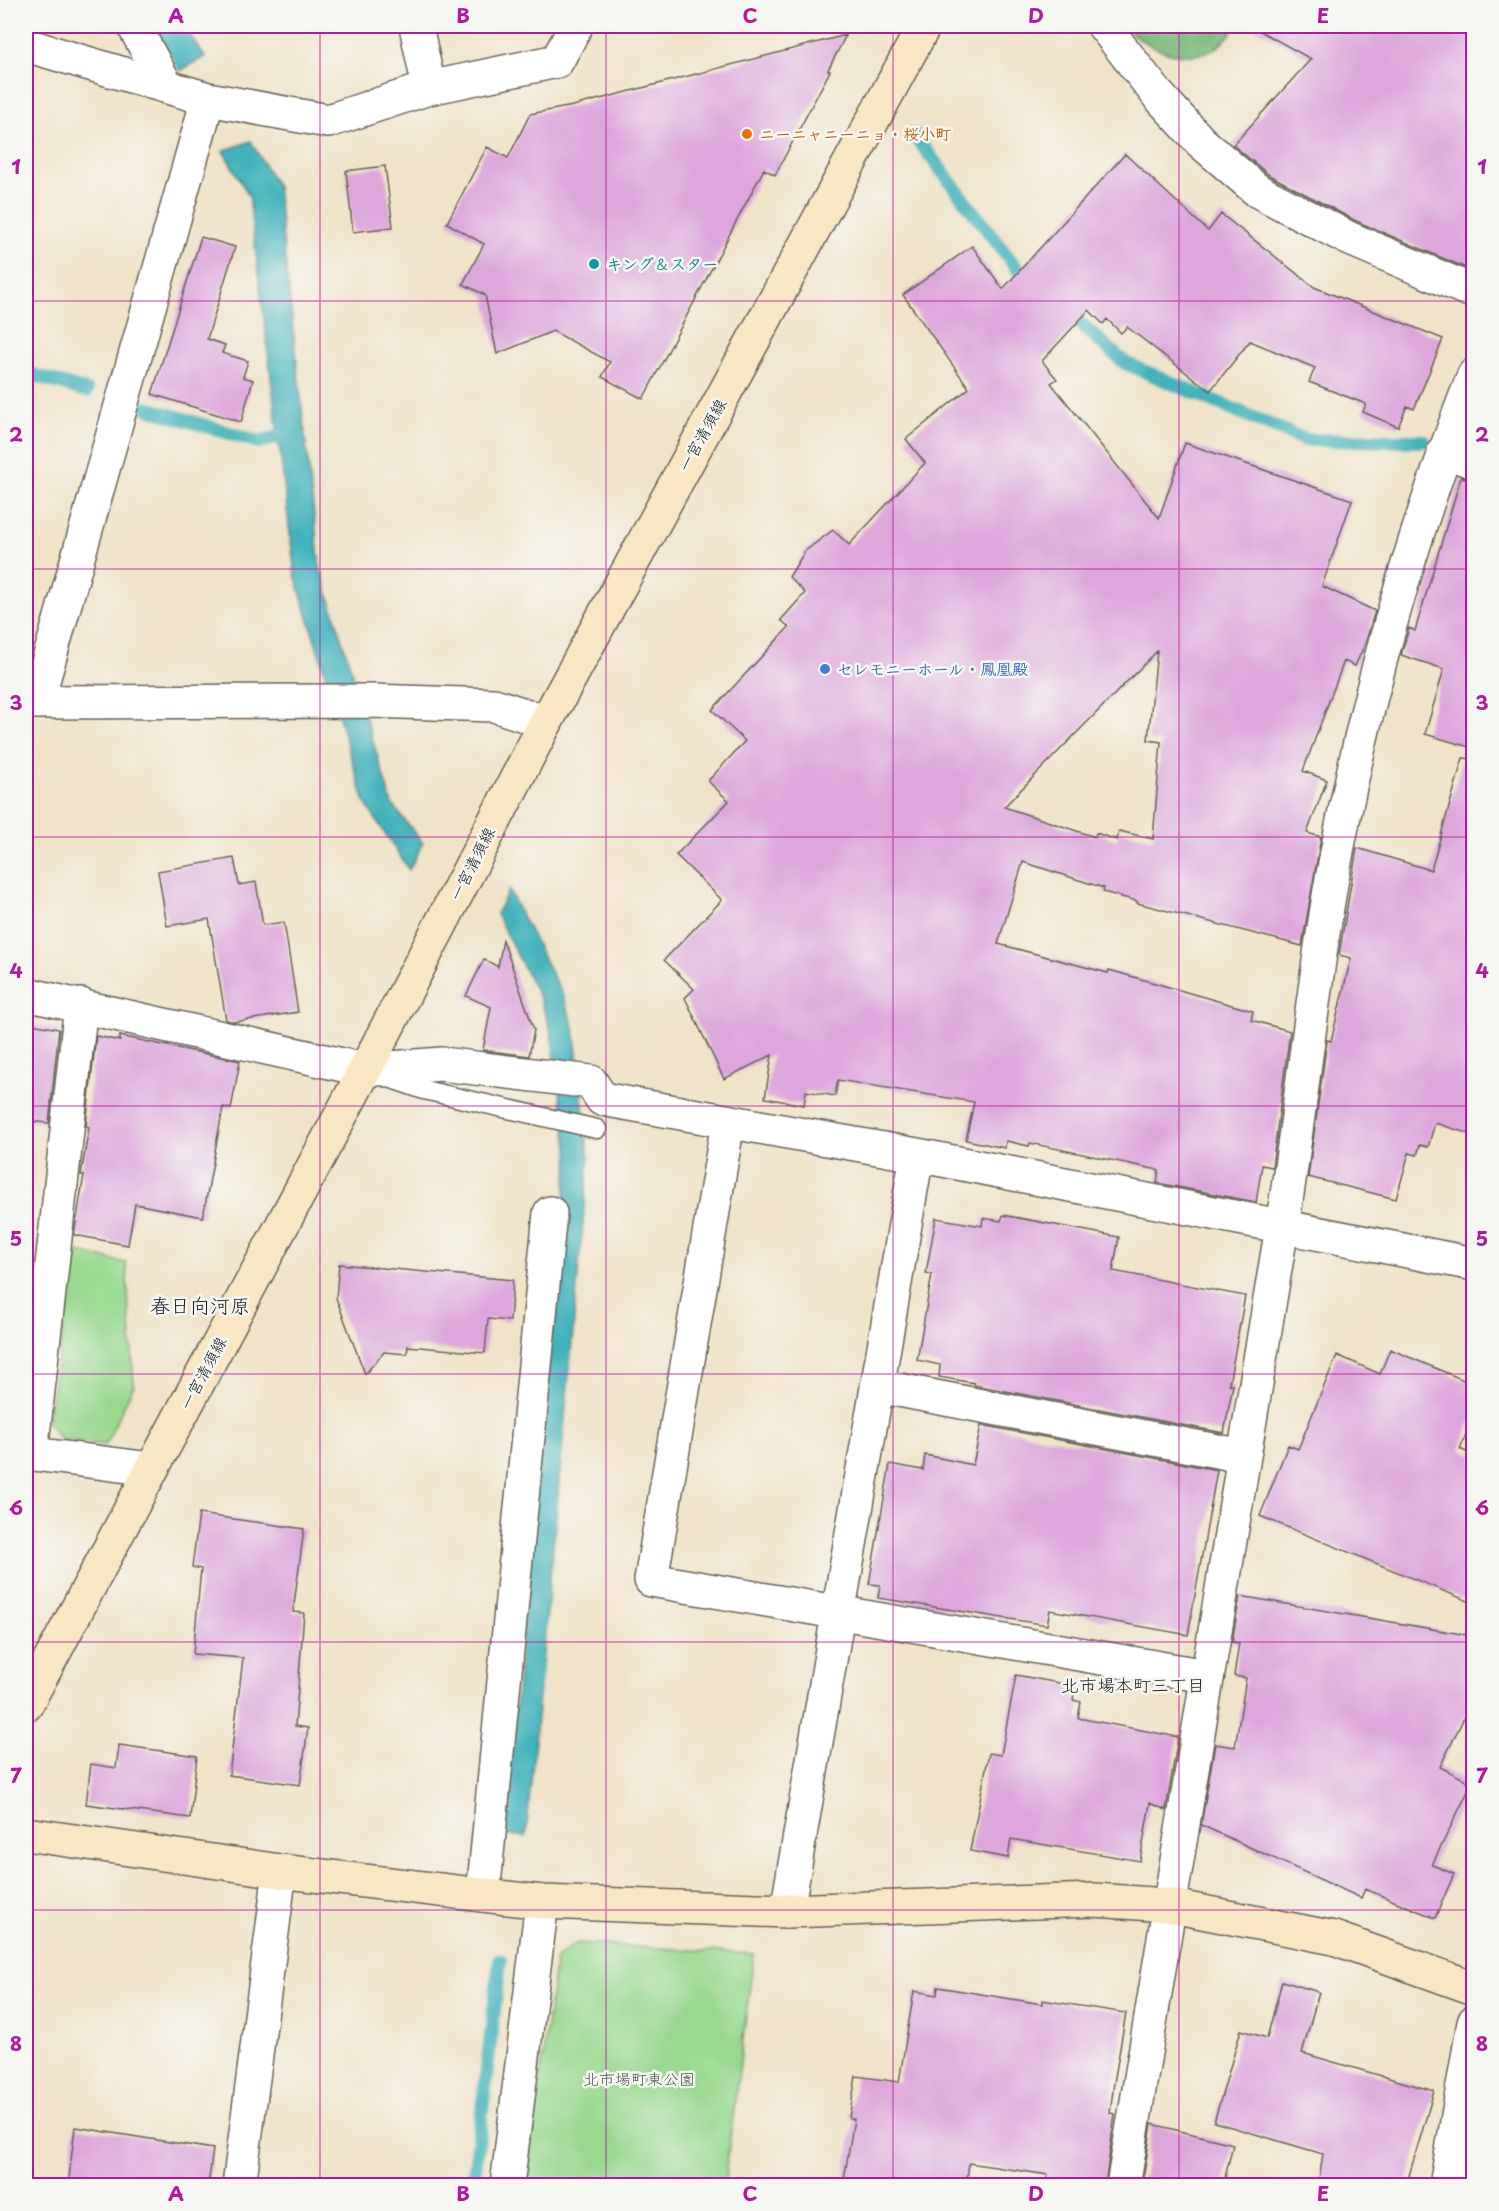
<svg xmlns="http://www.w3.org/2000/svg" width="1499" height="2211" viewBox="0 0 1499 2211" font-family="'Playpen Sans','Klee One',sans-serif">
  <style>
    .green { fill: #99d98f; stroke: #5a7a56; stroke-width: 1.5 }
    .forest { fill: #7ab97a; stroke: #4b6a4b; stroke-width: 1.5 }
    .water { fill: #43b3bb; stroke: #30686c; stroke-width: 1.5 }
    .lines { fill: none; stroke-linecap: round; stroke-linejoin: round }
    .stream { stroke: #43b3bb; stroke-width: 14 }
    .building { fill: #dda7db; fill-rule: evenodd }
    .lane-casing { stroke: #666258; stroke-width: 21 }
    .street-casing { stroke: #666258; stroke-width: 36 }
    .secondary-casing { stroke: #666258; stroke-width: 36 }
    .lane { stroke: #fff; stroke-width: 18 }
    .street { stroke: #fff; stroke-width: 33 }
    .secondary { stroke: #f9e7c3; stroke-width: 33 }
    .grid { fill: none; stroke: #b5179e; stroke-width: 1.5; stroke-opacity: 0.55 }
    .food-dot { fill: #e8710a; stroke: #f6f6f2; stroke-width: 2 }
    .culture-dot { fill: #0f9aa8; stroke: #f6f6f2; stroke-width: 2 }
    .shop-dot { fill: #3f7fe0; stroke: #f6f6f2; stroke-width: 2 }
    .labels { text-anchor: middle; stroke-width: 5; stroke-linejoin: round; paint-order: stroke }
    .food-label { font-size: 16px; font-weight: bold; fill: #c56008; stroke: #f6f6f2; text-anchor: start }
    .culture-label { font-size: 16px; font-weight: bold; fill: #0d838f; stroke: #f6f6f2; text-anchor: start }
    .street-label { font-size: 16px; fill: #1c1c1c; stroke: #f6f6f2 }
    .shop-label { font-size: 16px; font-weight: bold; fill: #366cbe; stroke: #f6f6f2; text-anchor: start }
    .park-label { font-size: 16px; fill: #485e44; stroke: #f6f6f2 }
    .neighbourhood-label { font-size: 18px; fill: #1c1c1c; stroke: #f6f6f2 }
    .quarter-label { font-size: 20px; fill: #1c1c1c; stroke: #f6f6f2 }
    .neatline { fill: none; stroke: #b5179e; stroke-width: 2 }
    .grid-label { font-size: 20px; text-anchor: middle; font-weight: bold; fill: #b5179e }
  </style>
  <rect width="100%" height="100%" fill="#f6f6f2"/>
  <filter id="ink" filterUnits="userSpaceOnUse"><feTurbulence type="fractalNoise" baseFrequency=".0167" numOctaves="2"/><feDisplacementMap in="SourceGraphic" scale="12" xChannelSelector="R" yChannelSelector="G"/><feConvolveMatrix kernelMatrix="1 2 1 2 8 2 1 2 1" color-interpolation-filters="sRGB"/></filter>
  <filter id="wash" filterUnits="userSpaceOnUse"><feTurbulence type="fractalNoise" baseFrequency=".008" numOctaves="4" result="noise"/><feDisplacementMap in="SourceGraphic" scale="24" xChannelSelector="R" yChannelSelector="G"/><feGaussianBlur stdDeviation="1.35" result="paint"/><feColorMatrix in="noise" values="0 0 0 0 0 0 0 0 0 0 0 0 0 0 0 0 0 1.4 0 .05"/><feComposite in="paint" operator="in"/></filter>
  <g filter="url(#wash)">
    <rect width="100%" height="100%" fill="#f0e3c7"/>
    <!-- green -->
    <path class="green" d="M77,1252L126,1263L134,1385L105,1445L61,1440L47,1423Z
      M577,1943L754,1954L724,2185H526L556,1958Z"/>
    <!-- forest -->
    <path class="forest" d="M1123,26H1238C1231,32 1223,45 1214,49C1182,65 1147,48 1123,26Z"/>
    <!-- water -->
    <path class="water" d="M155,26H184L205,57L180,71Z
      M251,141L277,187L320,567L392,804L423,843L409,870L365,803L295,575L249,196L223,151Z
      M509,890L563,996L574,1027L589,1158L526,1837L503,1834L569,1154L551,1032L540,999L496,914Z"/>
    <g class="lines">
      <!-- stream -->
      <path class="stream" d="M914,135L1019,271L1033,283
        M1066,311L1125,363L1305,440L1424,441
        M26,373L87,391
        M147,408L259,442L289,434
        M1473,443H1474
        M473,2186L500,1960"/>
    </g>
    <g id="blocks">
      <!-- building -->
      <path class="building" d="M1251,26H1473V271L1356,221L1269,175L1233,145L1311,59Z
        M846,35L828,70L830,71L775,175L764,169L643,399L602,377L610,362L553,331L497,354L485,295L463,284L484,244L447,223L487,147L508,158L530,114L573,106Z
        M1125,154L1208,231L1221,214L1314,287L1443,339L1414,409L1407,406L1398,427L1363,412L1366,404L1309,382L1315,368L1250,341L1210,391L1127,327L1121,333L1107,319L1103,324L1089,310L1042,361L1057,379L1051,383L1159,518L1185,443L1352,500L1322,586L1375,611L1365,644L1355,666L1344,661L1303,771L1327,780L1307,833L1321,837L1302,946L1137,903V901L1103,892L1104,888L1023,862L998,944L1108,973L1109,970L1253,1011L1251,1020L1290,1031L1272,1167L1262,1165L1256,1202L1157,1183L1159,1170L1030,1143L1029,1146L1006,1141L1005,1148L966,1140L974,1102L838,1080L835,1096L806,1091L804,1105L765,1098L772,1055L724,1079L685,998L694,989L664,960L722,900L676,855L729,801L708,781L745,741L712,710L789,627L781,620L805,593L789,577L805,551L833,530L849,545L925,463L906,439L969,388L903,295L972,246L1003,289ZM1157,651L1148,740L1161,742L1153,839L1119,831L1117,840L1096,833L1095,837L1004,807Z
        M385,166L393,227L353,232L346,171Z
        M201,237L235,247L207,339L225,345L222,353L248,361L243,377L253,380L241,422L152,394Z
        M1461,477L1473,480V748L1425,734L1444,669L1401,655L1409,628L1415,631Z
        M1463,758L1473,759V1135L1435,1123L1428,1147L1420,1145L1417,1155L1409,1153L1396,1199L1308,1177L1327,1040L1331,1041L1351,958L1339,955L1357,848L1431,870Z
        M234,858L239,885L256,882L263,925L284,922L298,1012L234,1022L226,1020L209,919L167,926L158,871Z
        M503,940L534,1030L529,1056L483,1050L491,1007L466,996L484,959L498,967Z
        M26,1023L59,1029L49,1123L26,1121Z
        M96,1036L120,1041V1036L240,1061L231,1109L223,1107L203,1217L135,1204L128,1245L74,1235L84,1175H81L89,1127L86,1126Z
        M1003,1215L1119,1237L1113,1271L1245,1296L1229,1384L1233,1385L1224,1433L974,1385V1383L939,1377L940,1365L917,1360L932,1274L926,1273L936,1218L982,1226L983,1218L1001,1221Z
        M339,1264L513,1280L510,1321L488,1319L485,1353L408,1346L407,1354L384,1352L365,1374L336,1298Z
        M1390,1349L1473,1384V1417L1460,1449L1473,1455V1603L1260,1516L1288,1445L1298,1449L1337,1355L1380,1374Z
        M981,1425L1217,1470L1188,1635L1050,1610L1047,1625L878,1598L880,1585L869,1584L890,1464L923,1470L925,1455L973,1465Z
        M199,1514L304,1529L293,1612L304,1613L295,1726L308,1728L300,1785L229,1775L243,1658L193,1654L201,1569L192,1567Z
        M1240,1596L1473,1636V1699L1440,1767L1472,1783L1432,1865L1454,1874L1435,1918L1365,1889L1361,1898L1201,1825L1215,1744L1235,1747L1246,1678L1234,1676L1239,1643L1232,1642Z
        M1016,1675L1075,1686L1073,1700L1081,1702L1078,1718L1178,1737L1166,1810L1150,1803L1140,1861L1011,1839L1008,1858L970,1851L989,1753L1001,1755Z
        M119,1745L197,1756L190,1818L86,1804L91,1764L116,1768Z
        M1282,1981L1319,1992L1302,2053L1434,2091L1406,2186H1318L1323,2154L1214,2122L1241,2030L1267,2038Z
        M938,1987L1042,2004V2000L1126,2013L1114,2083L1110,2113L1115,2114L1105,2186L1047,2181L1048,2175L969,2163L966,2186H843L854,2119L849,2118L856,2076L899,2082L914,1991L937,1995Z
        M1152,2124L1233,2144L1223,2186H1142Z
        M75,2127L213,2149L208,2186H68Z"/>
    </g>
  </g>
  <g filter="url(#ink)">
    <use href="#blocks" fill-opacity="0" stroke="#666258" stroke-width="1.5"/>
    <g class="lines">
      <defs>
        <path id="lane" d="M383,1076L424,1090L597,1129"/>
        <path id="street" d="M134,26L167,87
          M416,26L429,88
          M1104,26L1158,95L1201,142L1258,191L1348,238L1474,292
          M26,45L208,99L328,121L429,88L557,61L576,26
          M1444,451L1474,462
          M26,702L371,701L494,705L546,722
          M37,702L208,99
          M26,994L365,1070L442,1064L591,1082L602,1099L917,1155L1474,1264
          M728,1122L651,1580L1206,1676
          M878,1386L1243,1456
          M26,1453L151,1469
          M31,1453L81,1005
          M483,1895L550,1213
          M787,1911L917,1155
          M239,2186L280,1871
          M507,2186L542,1902
          M1123,2186C1173,1868 1230,1551 1281,1233C1300,1117 1311,1000 1331,884C1362,710 1409,540 1474,375
          M1446,2186L1474,2022"/>
        <path id="secondary" d="M26,1705L365,1070L546,722L924,26
          M26,1834L280,1871L542,1902L787,1911L1094,1900L1167,1905L1334,1938L1474,1988"/>
      </defs>
      <!-- lane casing -->
      <use href="#lane" class="lane-casing"/>
      <!-- street casing -->
      <use href="#street" class="street-casing"/>
      <!-- secondary casing -->
      <use href="#secondary" class="secondary-casing"/>
      <!-- lane -->
      <use href="#lane" class="lane"/>
      <!-- street -->
      <use href="#street" class="street"/>
      <!-- secondary -->
      <use href="#secondary" class="secondary"/>
    </g>
  </g>
  <!-- grid -->
  <path class="grid" d="M320,26V2186M606,26V2186M893,26V2186M1179,26V2186M26,301H1474M26,569H1474M26,837H1474M26,1106H1474M26,1374H1474M26,1642H1474M26,1910H1474"/>
  <!-- markers -->
  <circle class="food-dot" cx="747" cy="134" r="6"/>
  <circle class="culture-dot" cx="594" cy="264" r="6"/>
  <circle class="shop-dot" cx="825" cy="669" r="6"/>
  <g class="labels">
    <!-- food labels -->
    <g class="food-label">
      <text x="759" y="140">ニーニャニーニョ・桜小町</text>
    </g>
    <!-- culture labels -->
    <g class="culture-label">
      <text x="606" y="270">キング＆スター</text>
    </g>
    <!-- street labels -->
    <g class="street-label">
      <text transform="translate(702 435) rotate(-61)" y="6">一宮清須線</text>
      <text transform="translate(472 864) rotate(-63)" y="6">一宮清須線</text>
      <text transform="translate(203 1373) rotate(-62)" y="6">一宮清須線</text>
    </g>
    <!-- shop labels -->
    <g class="shop-label">
      <text x="837" y="675">セレモニーホール・鳳凰殿</text>
    </g>
    <!-- park labels -->
    <g class="park-label">
      <text x="639" y="2085">北市場町東公園</text>
    </g>
    <!-- neighbourhood labels -->
    <g class="neighbourhood-label">
      <text x="1133" y="1692">北市場本町三丁目</text>
    </g>
    <!-- quarter labels -->
    <g class="quarter-label">
      <text x="200" y="1313">春日向河原</text>
    </g>
  </g>
  <!-- margin -->
  <rect width="1499" height="2211" fill="none" stroke="#f6f6f2" stroke-width="66"/>
  <rect x="33" y="33" width="1433" height="2145" class="neatline"/>
  <g class="grid-label">
    <text x="176" y="23">A</text>
    <text x="463" y="23">B</text>
    <text x="750" y="23">C</text>
    <text x="1036" y="23">D</text>
    <text x="1323" y="23">E</text>
    <text x="16" y="174">1</text>
    <text x="1482" y="174">1</text>
    <text x="16" y="442">2</text>
    <text x="1482" y="442">2</text>
    <text x="16" y="710">3</text>
    <text x="1482" y="710">3</text>
    <text x="16" y="978">4</text>
    <text x="1482" y="978">4</text>
    <text x="16" y="1246">5</text>
    <text x="1482" y="1246">5</text>
    <text x="16" y="1515">6</text>
    <text x="1482" y="1515">6</text>
    <text x="16" y="1783">7</text>
    <text x="1482" y="1783">7</text>
    <text x="16" y="2051">8</text>
    <text x="1482" y="2051">8</text>
    <text x="176" y="2201">A</text>
    <text x="463" y="2201">B</text>
    <text x="750" y="2201">C</text>
    <text x="1036" y="2201">D</text>
    <text x="1323" y="2201">E</text>
  </g>
</svg>
